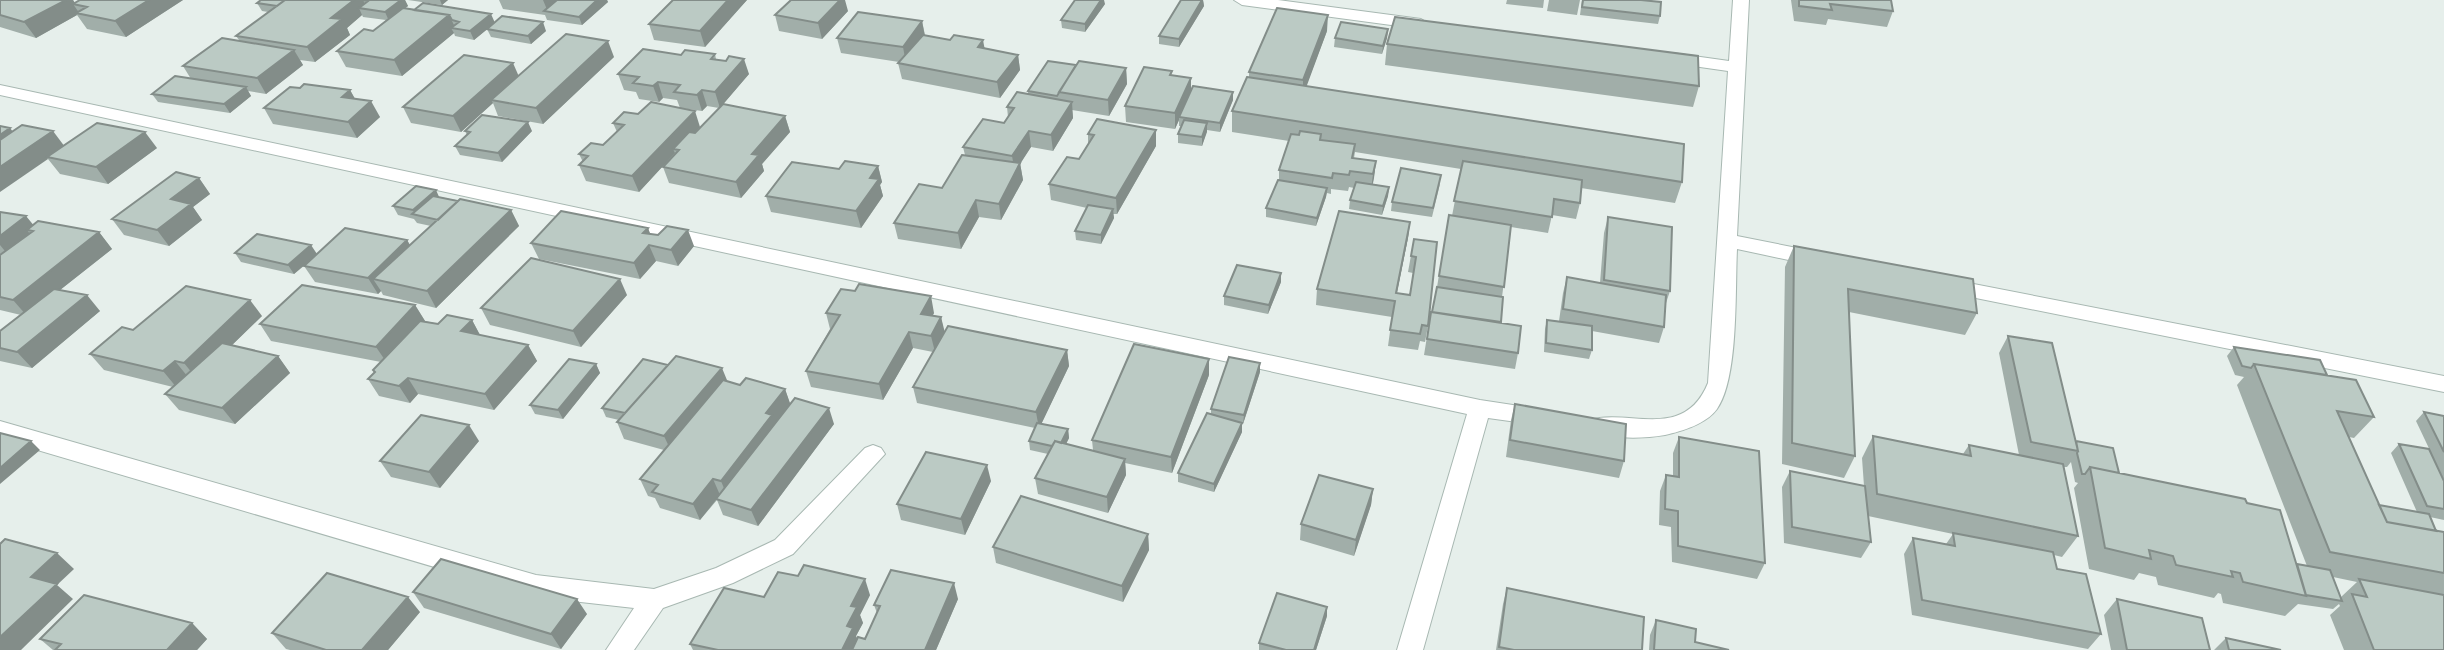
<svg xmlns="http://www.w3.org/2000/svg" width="2444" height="650" viewBox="0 0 2444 650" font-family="'Alegreya Sans',sans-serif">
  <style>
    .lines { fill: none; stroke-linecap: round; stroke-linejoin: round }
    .street-casing { stroke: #a8b8b2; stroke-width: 2 }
    .street { fill: #fff; fill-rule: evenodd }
    .wall { fill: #a1aea9; fill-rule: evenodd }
    .shaded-wall { fill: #838d89 }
    .building { fill: #bbcac4; stroke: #838d89; stroke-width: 2 }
  </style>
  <rect width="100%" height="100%" fill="#e6efeb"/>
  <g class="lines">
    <defs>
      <path id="street" d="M1234,0H1278L1421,19L1429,24L1421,29L1242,5Z
        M1733,0H1749L1737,236L1817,252L1827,259L1817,266L1737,249C1735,289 1739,378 1717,409C1706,424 1683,431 1665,435C1642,439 1613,439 1590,432L1587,426L1590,420C1629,408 1684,442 1708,383L1728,71L1672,63L1664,58L1672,53L1729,61Z
        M0,85L1480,400L1539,409L1547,411L1550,417L1547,423L1539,425L1488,418L1423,650H1397L1467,414L0,95Z
        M1948,279L2444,376V392L1941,291L1938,286Z
        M0,421L536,575L654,589L716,568L775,540L865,448L873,445L881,448L885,454L793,554L733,583L663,608L634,650H606L634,608L536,597L0,439Z"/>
    </defs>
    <!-- street casing -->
    <use href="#street" class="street-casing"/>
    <!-- street -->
    <use href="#street" class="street"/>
  </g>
  <!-- wall -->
  <path class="wall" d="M0,0H73L75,3L183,0L126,37L87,29L77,15L36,38L0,27Z
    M261,0H405L408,6L405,8L546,31L531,44L491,37L487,29L474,40L455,36L454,33L402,76L346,67L337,51L373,31L386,20L363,17L362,15L347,28L350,35L315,62L300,60L303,65L266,94L248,91L251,96L230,113L158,102L152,94L191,79L183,66L239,40L236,36L268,12L262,11L257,3Z
    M408,0H448L442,5Z
    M499,0H607L608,2L582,25L547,20L545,15L503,9Z
    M673,0H747L705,47L654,40L649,24Z
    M1181,0H1203L1204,6L1179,47L1159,44V36Z
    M1507,0H1544L1543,8L1506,4Z
    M1549,0H1580L1577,15L1547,11Z
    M1582,0H1641L1660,16L1658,24L1580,15Z
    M1791,0H1891L1893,11L1887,27L1828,19L1826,25L1794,21Z
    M1105,4L1085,32L1062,28L1061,20Z
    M848,11L822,39L779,31L775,15Z
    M922,21L925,35L1018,55L1020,70L1000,98L902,79L898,63L899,62L841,53L837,38Z
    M1388,29L1387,38L1382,54L1334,47L1335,38Z
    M1327,31L1306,86L1682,182L1675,203L1581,188L1580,203L1576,219L1552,215L1548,233L1511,227L1502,297L1501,322L1518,353L1515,369L1424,355L1431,312H1432L1437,287L1449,215L1452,216L1461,169L1355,152L1354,158L1376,161L1373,184L1389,187L1388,196L1382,215L1349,209L1350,200L1354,188L1349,187L1348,191L1331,189V194L1327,193L1326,197L1316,226L1266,217V208L1279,180V170L1289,141L1232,132V111L1249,77V72Z
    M1387,44L1699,86L1693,107L1385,65Z
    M715,54L716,59L749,74L723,104L785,116L790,132L762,164L764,171L741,198L669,183L663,167L675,153L639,192L586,181L579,165L583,162L579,154L603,145L617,132L613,123L700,127L694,133H695L719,108L707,106L702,111L680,108L677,100L663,98L659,102L639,99L636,92L624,90L618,74L681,55Z
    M614,57L543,124L498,116L493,103L461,132L411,123L403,107L518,76Z
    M1076,65L1126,68L1127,84L1109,116L1072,110L1073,118L1053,151L1031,147L1020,163L1023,180L1001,220L979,217L961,249L898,239L894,223L942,188L965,155L963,147L1004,123L1008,117L1007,107L1028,95V91Z
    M1173,76L1191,91L1233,100L1220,132L1207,130L1202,146L1178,143V134L1181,126H1179V120L1175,129L1126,122L1125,106Z
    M300,88L350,90L355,99L380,117L357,138L273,124L264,108Z
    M1156,130V146L1117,214H1113L1114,218L1101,244L1076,240L1075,231L1087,208L1051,200L1049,184L1079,159L1088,144V134Z
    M13,131L64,146L157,148L108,184L60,174L48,159Z
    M465,131H532L502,162L460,155L455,146L467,135Z
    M878,166L882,182L880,185L883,196L861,228L771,212L766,196L839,169Z
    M199,178L210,194L193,207L202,220L169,246L124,235L112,219Z
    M1440,184L1432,217L1391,211L1392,202Z
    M439,197L511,210L519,226L436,308L383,295L381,291L378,294L315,282L304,266L310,261L294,274L241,262L235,253L317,254L407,240L410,245L431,226L417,223L414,219L398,215L393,206Z
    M0,212L33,225L99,232L112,249L60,290L100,311L32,368L0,361V331L21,315L0,310V255L1,254H0Z
    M1608,217L1670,291L1665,306L1664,327L1659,343L1592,331V350L1589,359L1544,352L1545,329L1547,320L1559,321L1563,293L1567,277L1600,283L1604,233Z
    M1410,222L1408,238L1397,293L1410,295L1413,273L1408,272L1414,239L1428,326L1425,342L1420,341L1418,350L1388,346L1392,317L1316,305L1317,289Z
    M648,228L650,234L694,246L678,266L656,261L640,279L539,259L531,243Z
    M1794,246L1977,313L1965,335L1849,312L1855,456L1844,478L1782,464L1785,267Z
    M1281,282L1268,314L1224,305V296Z
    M627,295L581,347L490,325L481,308Z
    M415,305L425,321L438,324L472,320L480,335L528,345L537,361L494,410L418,394L410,403L379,396L368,379L374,373L373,370L381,362L271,341L260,324Z
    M826,313H934L933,315L941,317L944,333L1067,350L1069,366L1041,424L1068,429L1069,438L1066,444L1093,450L1092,440L1209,375L1172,473L1125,463L1126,475L1108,513L1038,494L1035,478L1048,454L1030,450L1029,441L1035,428L917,403L913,387L933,352L913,348L883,400L811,387L806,371L830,329Z
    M262,316L231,346L278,356L290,373L235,424L179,410L165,394L173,387L104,370L90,354L133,330Z
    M2008,336L2076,441L2119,473L2247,503L2297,564L2307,566L2237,385L2244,377L2235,375L2227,356L2234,347L2327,375L2374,417L2354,438L2349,437L2379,505L2417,512L2391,453L2399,444L2444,481V520L2430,517L2436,531L2444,532V650H2344L2330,615L2340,606L2339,604L2333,609L2298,604L2285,616L2223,603L2221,594L2218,593L2214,598L2158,585L2156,577L2139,573L2134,580L2089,569L2074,488L2078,483L2075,482L2071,462L2067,467H2064L2078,536L2062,557L2054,555L2057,569L2101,634L2088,649L1912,615L1904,554L1913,538L1946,544L1953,534L1868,516L1871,542L1861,558L1784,543L1782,487L1790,471L1864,486L1862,458L1873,436L1963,454L1969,445L2019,455L1999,353ZM2333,577L2357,582L2341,597Z
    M596,364L600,373L563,419L535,414L530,405Z
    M1260,372L1243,424H1242V432L1214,492L1178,482V473L1211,415V409Z
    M728,382L740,385L785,389L790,404L834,424L758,526L723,515L717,500L700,520L660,508L655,498L648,496L640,479L664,450L624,439L617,422L619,420L606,417L602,408Z
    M1515,404L1624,461L1619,478L1506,457L1511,420Z
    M2424,412L2444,416V480L2416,421Z
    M1679,437L1765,563L1757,579L1672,562L1671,527L1659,525L1660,491L1666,475L1673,476V453Z
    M479,441L440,488L391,477L380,461Z
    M991,481L965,535L901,520L897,504Z
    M1373,489L1371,505L1354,556L1300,540L1301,524Z
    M1148,534L1149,550L1123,602L996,563L993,547Z
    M1507,588L1642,650H1496L1503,604Z
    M413,592L587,614L561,649L424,608Z
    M870,595L860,615L863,623L856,636L857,639H865L877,613L874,605L958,599L936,650H693L690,644L764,597Z
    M2117,599L2210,650H2111L2104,615Z
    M420,612L388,650H290L286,649L272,633Z
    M1327,616L1316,650H1259V643Z
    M1656,620L1695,642L1729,650H1649L1650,635Z
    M192,623L207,639L197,650H53L40,639Z
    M2226,638L2281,650H2214Z"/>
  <!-- shaded-wall -->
  <path class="shaded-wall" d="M59,0H73L76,5L73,4L80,14L76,13L77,15L36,38L24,22Z
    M149,0H183L126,37L115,21Z
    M354,0H363L368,10L359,8L362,15L347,28L350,35L315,62L307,47L331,18Z
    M401,0H405L408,6L389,21L385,12Z
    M440,0H448L442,5Z
    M543,0H566L548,12Z
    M597,0H607L608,2L582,25L579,17Z
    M728,0H747L705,47L700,31Z
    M840,0H845L848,11L822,39L818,23Z
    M1101,0H1104L1105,4L1085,32V24Z
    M1202,0H1203L1204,6L1179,47V39Z
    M491,14L495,23L474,40L470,31Z
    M449,15L456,29L451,28L454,33L402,76L394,60Z
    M1328,15L1327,31L1303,96V80Z
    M922,21L925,37L906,63L903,47Z
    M543,22L546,31L531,44L528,36Z
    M1388,29L1387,38L1382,54L1383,46Z
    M983,40L986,56L978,47Z
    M608,41L614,57L543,124L536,108Z
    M294,50L303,65L266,94L257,78Z
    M1018,55L1020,70L1000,98L997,82Z
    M744,59L749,74L720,108L715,92Z
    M513,63L520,79L491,100L493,103L461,132L453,116Z
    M1126,68L1127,84L1109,116L1108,100Z
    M1191,78V94L1179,117V120L1175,129V113Z
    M658,82L663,98L659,102L653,86Z
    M246,87L251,96L230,113L224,104Z
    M350,90L359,106L342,97Z
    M702,90L707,106L702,111L697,95Z
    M1233,92V100L1220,132V123Z
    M371,101L380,117L357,138L348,122Z
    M1072,102L1073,118L1053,151L1051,135Z
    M695,111L700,127L678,150L673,149L675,153L639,192L632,176Z
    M785,116L790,132L762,164L764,171L741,198L736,182L752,154Z
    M528,122L532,131L502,162L498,153Z
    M1207,123V132L1202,146V137Z
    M10,128L17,137L0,148V135Z
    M1156,130V146L1117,214L1116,198Z
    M53,131L65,147L47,157L48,159L0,192V167Z
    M1029,131L1031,147L1015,172L1012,156Z
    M145,132L157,148L108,184L96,167Z
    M1376,161L1374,178L1371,190L1373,174Z
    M1020,163L1023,180L1001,220L999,204Z
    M878,166L882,182L880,185L883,196L861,228L856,211L870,178Z
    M199,178L210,194L193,207L202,220L169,246L157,230L171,199Z
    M1389,187L1388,196L1382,215L1383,206Z
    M1327,188L1326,197L1316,226L1317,218Z
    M436,190L440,199L415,214L413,210Z
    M976,200L979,217L961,249L958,233Z
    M1113,209L1114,218L1101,244V235Z
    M511,210L519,226L436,308L427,291Z
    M26,216L40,233L27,230L33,238L9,256L0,245V236Z
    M1410,222L1408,238L1395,301L1396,293Z
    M648,228L654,244L649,245L656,261L640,279L634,263L643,233Z
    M688,230L694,246L678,266L671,250Z
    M99,232L112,249L27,316L13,300Z
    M407,240L416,256L373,279L381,291L378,294L368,278Z
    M311,245L317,254L294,274L288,265Z
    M1281,273V282L1268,314L1269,305Z
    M620,279L627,295L581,347L573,331Z
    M87,295L100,311L32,368L17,352Z
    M931,296L934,313L924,330L921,314Z
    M250,300L262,316L197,379L184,363Z
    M415,305L425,321L387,363L376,347Z
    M941,317L945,333L935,352L931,336Z
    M472,320L481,337L461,331Z
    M909,332L913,348L883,400L879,384Z
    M528,345L537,361L494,410L485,394Z
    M1067,350L1069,366L1039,429L1036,412Z
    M278,356L290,373L235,424L222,408Z
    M1209,359V375L1172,473L1171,457Z
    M175,361L188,377L177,388L163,371Z
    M1260,363V372L1243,424L1244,415Z
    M596,364L600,373L563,419L558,410Z
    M722,368L729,385L672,453L664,436Z
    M408,378L418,394L410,403L399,386Z
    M785,389L791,406L728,498L721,481L766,413Z
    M829,408L834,424L758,526L751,510Z
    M1242,423V432L1214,492V484Z
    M469,425L479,441L440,488L429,472Z
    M1068,429L1069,438L1060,456L1059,448Z
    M31,441L40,450L0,484V468Z
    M1125,459L1126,475L1108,513L1107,497Z
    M987,465L991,481L965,535L961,519Z
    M713,479L720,495L700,520L693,504Z
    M1373,489L1371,505L1354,556L1356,540Z
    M1148,534L1149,550L1123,602L1122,586Z
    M57,553L74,569L57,585L73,599L21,650H0V637L31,577Z
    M865,579L870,595L860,615L863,623L856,636L859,643L855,650H842L851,606Z
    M954,583L958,599L936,650H925Z
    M408,597L420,612L388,650H362Z
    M577,599L587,614L561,649L551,634Z
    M1327,607V616L1316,650H1314Z
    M192,623L207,639L197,650H167Z"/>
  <!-- building -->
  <path class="building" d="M0,0H66L24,22L0,15Z
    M80,0H149L115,21L76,13L87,7L73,4Z
    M261,0H285L277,6L257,3Z
    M285,0H354L331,18L342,19L307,47L236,36Z
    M363,0H401L385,12L359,8L368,1Z
    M557,0H597L579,17L544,11Z
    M673,0H728L700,31L649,24Z
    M791,0H840L818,23L775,15Z
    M1075,0H1101L1085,24L1061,20Z
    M1181,0H1202L1179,39L1159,36Z
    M1583,0H1641L1661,2L1660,16L1582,7Z
    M1799,0H1891L1893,11L1830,4L1832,10L1799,6Z
    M423,3L491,14L470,31L451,28L459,22L452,20L449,15L414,10Z
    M403,8L449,15L394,60L337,51L364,29L373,31Z
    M1277,8L1328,15L1303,80L1249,72Z
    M858,12L922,21L903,47L837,38Z
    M502,16L543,22L528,36L487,29Z
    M1395,17L1698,56L1699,86L1387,44Z
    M1341,22L1388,29L1383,46L1335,38Z
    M566,34L608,41L536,108L491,100Z
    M923,35L950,40L954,35L983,40L978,47L1018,55L997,82L898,63Z
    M222,38L294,50L257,78L183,66Z
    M643,49L681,55L685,50L715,54L711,59L726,61L729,56L744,59L715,92L702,90L697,95L674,92L680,85L658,82L653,86L633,83L639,77L618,74Z
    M464,55L513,63L453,116L403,107Z
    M1048,61L1076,65L1057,96L1028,91Z
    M1079,61L1126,68L1108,100L1059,92Z
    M1144,67L1172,71L1170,75L1191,78L1175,113L1125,106Z
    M175,76L246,87L224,104L152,94Z
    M1247,77L1684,144L1682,182L1232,111Z
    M304,84L350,90L342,97L371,101L348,122L264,108L290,87L300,88Z
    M1193,86L1233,92L1220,123L1179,117Z
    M1017,92L1072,102L1051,135L1029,131L1012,156L963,147L983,119L1004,123L1014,108L1007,107Z
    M651,102L695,111L632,176L579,165L588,156L579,154L591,143L603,145L624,125L613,123L624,112L638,114Z
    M723,104L785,116L752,154L759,155L736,182L663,167L679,150L673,149L689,132L695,133Z
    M482,115L528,122L498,153L455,146L470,132L465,131Z
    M1097,119L1156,130L1116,198L1049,184L1067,157L1079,159L1094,135L1088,134Z
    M1184,120L1207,123L1202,137L1178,134Z
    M97,123L145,132L96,167L47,157Z
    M22,125L53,131L0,167V140Z
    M0,126L10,128L0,135Z
    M1300,131L1321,134L1320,140L1355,144L1352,158L1376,161L1373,174L1350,171L1349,175L1333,173L1332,178L1279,170L1291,134L1299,135Z
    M962,155L1020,163L999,204L976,200L958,233L894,223L919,184L942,188Z
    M845,161L878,166L870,178L879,179L856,211L766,196L792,162L839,169Z
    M1463,161L1582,180L1580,203L1554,199L1552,217L1454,201Z
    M1401,168L1441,175L1433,208L1392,202Z
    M176,172L199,178L171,199L191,204L157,230L112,219Z
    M1278,180L1327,188L1317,218L1266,208Z
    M1356,182L1389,187L1383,206L1350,200Z
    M416,186L436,190L413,210L393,206Z
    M433,196L458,201L438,220L412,214Z
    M460,199L511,210L427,291L373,279Z
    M1088,205L1113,209L1101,235L1075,231Z
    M561,211L648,228L643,233L658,235L667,226L688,230L671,250L649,245L634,263L531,243Z
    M1339,211L1410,222L1396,293L1410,295L1416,257L1411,256L1414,239L1437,242L1428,326L1422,325L1420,334L1390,330L1395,301L1317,289Z
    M0,212L26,216L0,236Z
    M1449,215L1511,225L1504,287L1439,276Z
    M1608,217L1672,227L1670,291L1604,280Z
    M38,221L99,232L13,300L0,297V255L33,231L27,230Z
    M345,228L407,240L368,278L304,266Z
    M257,234L311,245L288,265L235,253Z
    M1794,246L1973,279L1977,313L1848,289L1855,456L1792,443Z
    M531,258L620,279L573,331L481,308Z
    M1237,265L1281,273L1269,305L1224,296Z
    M1567,277L1666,295L1664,327L1563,309Z
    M859,284L931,296L921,314L941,317L931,336L909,332L879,384L806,371L840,315L826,313L841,289L855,291Z
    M302,285L415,305L376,347L260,324Z
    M186,286L250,300L184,363L175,361L163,371L90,354L122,327L133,330Z
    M1437,287L1503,297L1501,322L1432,312Z
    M54,289L87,295L17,352L0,348V331Z
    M1431,312L1521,326L1518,353L1427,339Z
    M447,315L472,320L461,331L528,345L485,394L408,378L399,386L368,379L375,372L373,370L420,321L438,324Z
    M1547,320L1592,326V350L1546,343Z
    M948,326L1067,350L1036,412L913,387Z
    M2008,336L2052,343L2078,451L2031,442Z
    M222,343L278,356L222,408L165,394Z
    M1134,344L1209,359L1171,457L1092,440Z
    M2234,347L2320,360L2327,375L2254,364L2251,368L2242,366Z
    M676,356L722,368L664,436L617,422Z
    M1229,357L1260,363L1244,415L1211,409Z
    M569,359L596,364L558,410L530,405Z
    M643,359L668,365L625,413L602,408Z
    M2254,364L2356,380L2374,417L2337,411L2387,522L2444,532V573L2330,552Z
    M746,378L785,389L766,413L772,415L721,481L713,479L693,504L652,492L658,485L640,479L723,380L740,385Z
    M795,398L829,408L751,510L716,499Z
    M1515,404L1626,424L1624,461L1510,440Z
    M2424,412L2444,416V452Z
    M1207,413L1242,423L1214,484L1178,473Z
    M421,415L469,425L429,472L380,461Z
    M1037,423L1068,429L1061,443L1055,441L1052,446L1029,441Z
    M0,433L31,441L0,468Z
    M1873,436L1971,456L1969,445L2063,464L2078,536L1877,494Z
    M1679,437L1759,451L1765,563L1678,546V511L1665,509L1666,475L1679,477Z
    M1055,441L1125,459L1107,497L1035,478Z
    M2076,441L2113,448L2119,473L2090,467L2085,474H2082L2077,453L2078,451Z
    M2399,444L2429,449L2444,481V509L2427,506Z
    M926,452L987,465L961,519L897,504Z
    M2090,467L2245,499L2247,503L2280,510L2306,596L2243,582L2240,573L2231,571L2233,577L2176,565L2173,556L2149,550L2151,559L2105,548Z
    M1790,471L1865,486L1871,542L1792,527Z
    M1319,475L1373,489L1356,540L1301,524Z
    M1021,496L1148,534L1122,586L993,547Z
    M2379,505L2429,514L2436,531L2387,522Z
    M1953,533L2053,552L2057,569L2086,574L2101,634L1922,600L1913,538L1955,546Z
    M5,539L57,553L31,577L57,584L0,637V544Z
    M441,559L577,599L551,634L413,592Z
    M2297,564L2330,570L2342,601L2306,595Z
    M804,565L865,579L851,606L857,607L847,626L853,628L842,650H718L690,644L724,588L764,597L778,572L798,576Z
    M891,570L954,583L925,650H852L858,637L865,639L880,606L874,605Z
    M327,573L408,597L362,650H326L272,633Z
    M2359,579L2444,595V650H2374L2352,594L2367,597Z
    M1507,588L1644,617L1642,650H1514L1499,647Z
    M1277,593L1327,607L1314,650H1286L1259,643Z
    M84,595L192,623L167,650H55L61,644L40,639Z
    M2117,599L2202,618L2210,650H2127Z
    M1656,620L1696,629L1695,642L1729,650H1654Z
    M2226,638L2281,650H2229Z"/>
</svg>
